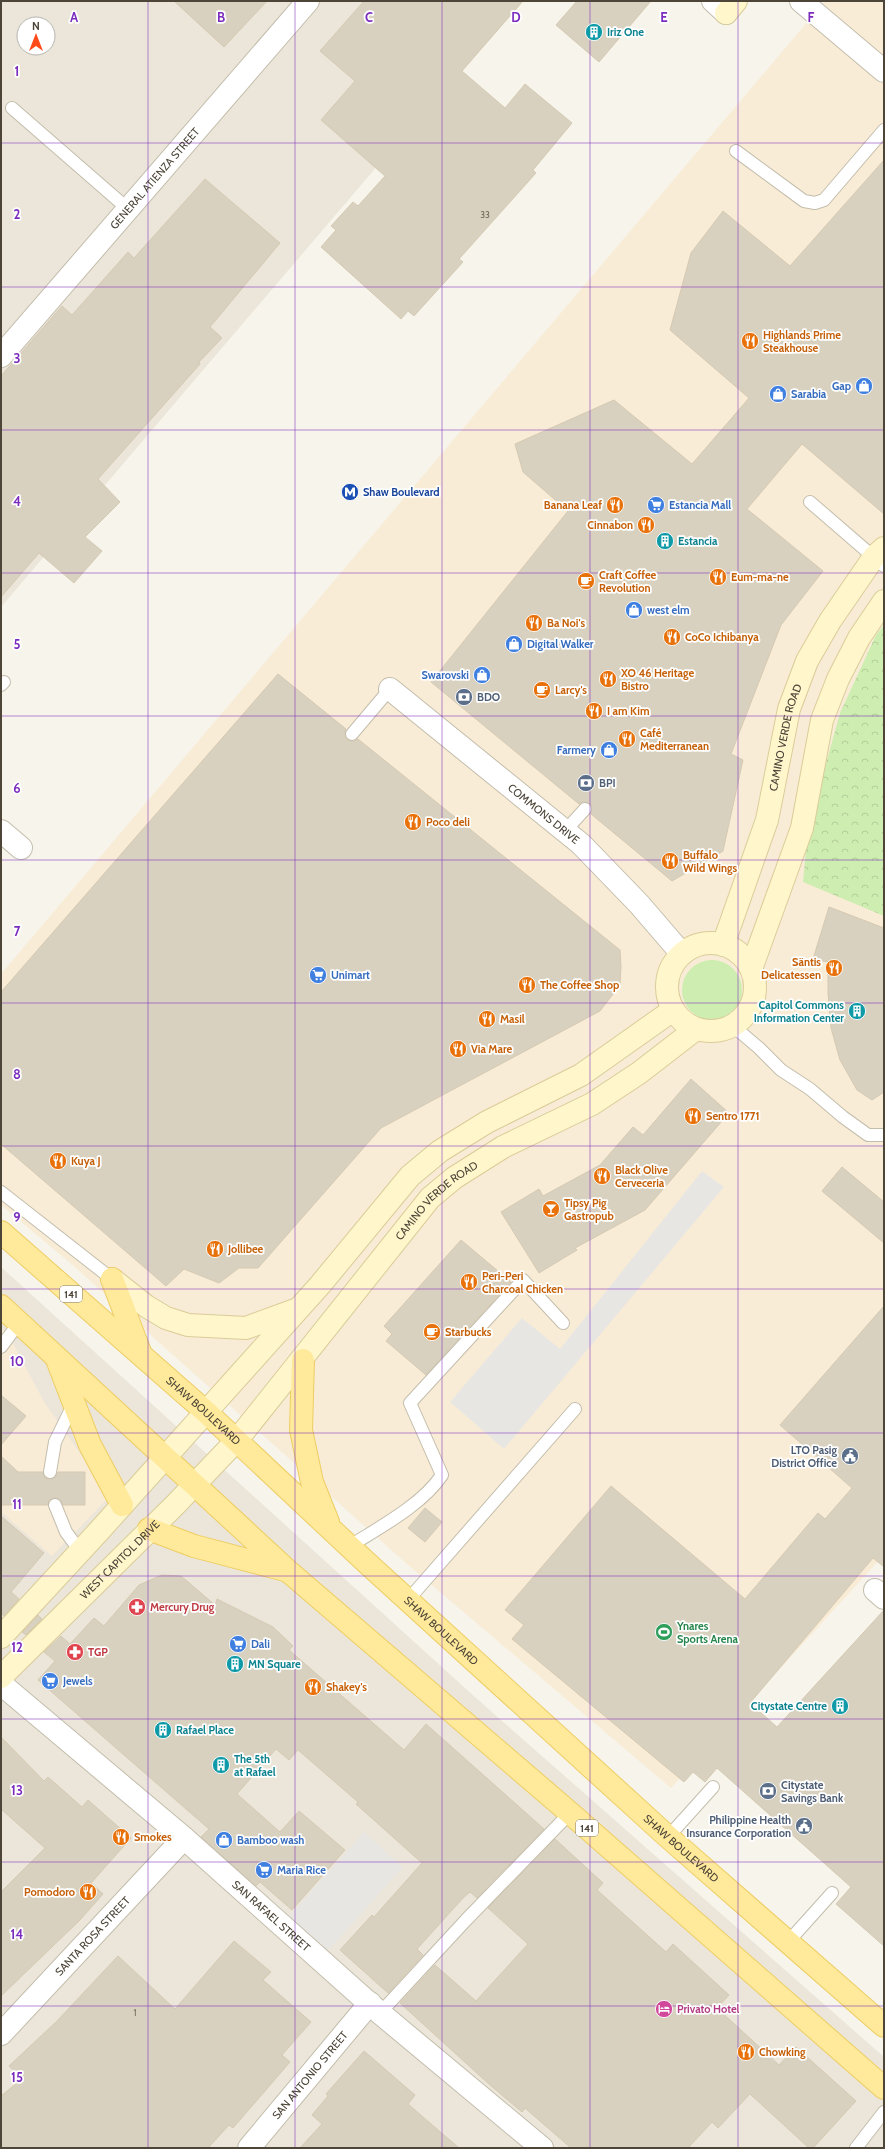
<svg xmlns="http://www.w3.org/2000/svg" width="885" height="2149" viewBox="0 0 885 2149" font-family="Cabin,sans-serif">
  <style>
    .residential { fill: #ebe6d9; fill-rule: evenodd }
    .commercial { fill: #f9ecd6 }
    .grass { fill: #ceedb1 }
    .forest { fill: url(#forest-crowns) }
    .parking { fill: #e8e6e2 }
    .building { fill: #d9d1bf; stroke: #d5c9b2 }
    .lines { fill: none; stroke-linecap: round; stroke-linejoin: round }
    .lane-casing { stroke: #c3bdac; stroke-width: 14 }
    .street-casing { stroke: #c3bdac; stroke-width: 24 }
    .secondary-casing { stroke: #dacc98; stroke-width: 24 }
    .primary-casing { stroke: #eecd62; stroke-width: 24 }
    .lane { stroke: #fff; stroke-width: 12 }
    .street { stroke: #fff; stroke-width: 22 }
    .secondary { stroke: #fff6cc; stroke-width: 22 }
    .primary { stroke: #ffe99b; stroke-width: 22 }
    .grid { fill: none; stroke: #7b2cbf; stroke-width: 1; stroke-opacity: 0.55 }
    .labels { text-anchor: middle; stroke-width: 3.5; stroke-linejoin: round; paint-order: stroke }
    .number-label { font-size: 9px; fill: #6f685a }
    .shield { fill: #fff; stroke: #827d74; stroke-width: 1 }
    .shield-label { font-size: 10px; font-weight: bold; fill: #4c4538 }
    .culture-label { font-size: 11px; font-weight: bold; fill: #0d838f; stroke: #fff; text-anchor: start }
    .street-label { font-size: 11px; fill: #4c4538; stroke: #fff }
    .food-label { font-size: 11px; font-weight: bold; fill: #c56008; stroke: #fff; text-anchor: start }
    .shop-label { font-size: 11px; font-weight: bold; fill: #366cbe; stroke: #fff; text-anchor: start }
    .transit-label { font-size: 11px; font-weight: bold; fill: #164399; stroke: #fff; text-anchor: start }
    .service-label { font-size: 11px; font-weight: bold; fill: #4e5e75; stroke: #fff; text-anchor: start }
    .health-label { font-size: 11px; font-weight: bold; fill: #be3a42; stroke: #fff; text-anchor: start }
    .leisure-label { font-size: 11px; font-weight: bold; fill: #27864d; stroke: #fff; text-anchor: start }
    .hotel-label { font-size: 11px; font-weight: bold; fill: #b23c85; stroke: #fff; text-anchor: start }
    .grid-label { font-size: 13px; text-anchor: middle; font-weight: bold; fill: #7b2cbf; stroke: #fff; stroke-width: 3.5; stroke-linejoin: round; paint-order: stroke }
  </style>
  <defs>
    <pattern id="forest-crowns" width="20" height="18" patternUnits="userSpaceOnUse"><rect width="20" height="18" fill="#ceedb1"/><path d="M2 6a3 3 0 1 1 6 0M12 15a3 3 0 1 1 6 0" fill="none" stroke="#b3cd99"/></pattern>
  </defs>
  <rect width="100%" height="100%" fill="#f6f4eb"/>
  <!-- residential -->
  <path class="residential" d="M1,1H518L1,607ZM24,24H48V48H24Z
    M1,1267L476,1698L884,2057V2148H1Z"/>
  <!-- commercial -->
  <path class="commercial" d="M825,1H884V1555L671,1788L407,1564L69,1262L1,1205V974Z
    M1,1328L8,1334L44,1402L110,1496L52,1556L1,1512Z"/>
  <!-- grass -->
  <path class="grass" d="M682 990a30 30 0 1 1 60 0a30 30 0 1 1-60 0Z"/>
  <!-- forest -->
  <path class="forest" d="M884,625V916L803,882L808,829L840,713L876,635Z"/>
  <!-- parking -->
  <path class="parking" d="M702,1171L724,1187L504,1449L450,1402L522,1318L560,1349Z
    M364,1832L403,1867L328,1951L289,1916Z"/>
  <!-- building -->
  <path class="building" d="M174,1H267L224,47Z
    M364,1H523L462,71L505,108L525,84L572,123L533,170L536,173L459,259L463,262L414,316L408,311L401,319L321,247L336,230L331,226L353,202L358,206L385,176L321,120L355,81L320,51Z
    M577,1H651L599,62L556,25Z
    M884,160V514L802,444L747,509L823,571L781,625L731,754L743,760L723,851L672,881L591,814L592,807L590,803L583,802L579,804L431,682L568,511L523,472L515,444L614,400L692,464L749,398L670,330L691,253L723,211L790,266Z
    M205,179L280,243L210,327L222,338L199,362L200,364L98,479L120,502L85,537L102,551L74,583L39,553L1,597V376L62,306L72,315L128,252L134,258Z
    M278,674L346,729L345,736L347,740L354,741L358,739L620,950L621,966L620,985L600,1011L381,1128L258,1268H239L219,1283L184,1269L166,1286L1,1144V992Z
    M829,907L884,928V1092L872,1100L857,1090L840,1060L831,1028L828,993V962L813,959Z
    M691,1079L729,1113L645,1210L575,1248L577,1250L539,1273L501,1212L539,1189L543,1196L600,1165L633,1127L643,1135Z
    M842,1167L884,1202V1243L822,1191Z
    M461,1240L511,1282L426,1375L386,1341L392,1334L384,1326Z
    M884,1306V1567L873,1558L750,1703L777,1727L884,1610V1946L836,1904L851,1887L717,1768L705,1782L693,1772L684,1782L512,1639L524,1625L505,1610L611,1486L745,1599L818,1513L825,1519L852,1488L780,1425Z
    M1,1395L26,1416L1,1445Z
    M1,1456L18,1472H43L45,1478L48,1479L56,1477L58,1472H85V1505H63L60,1499L56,1498L49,1500L48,1505H1Z
    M425,1508L442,1522L425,1542L408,1528Z
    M1,1516L44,1553L11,1592L19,1599L4,1616L1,1613Z
    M162,1575L181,1576L215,1605L217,1599L273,1627L293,1646L289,1650L404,1750L426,1724L544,1829L477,1898L470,1892L463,1898L417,1949L423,1955L388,1993L340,1950L372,1915L374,1917L422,1863L356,1804L358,1802L298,1750L289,1760L276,1749L237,1794L280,1832L299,1811L345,1850L292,1910L260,1882L256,1886L201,1837L209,1829L38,1680L55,1661L44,1652L61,1636L70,1644L94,1618L104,1626L139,1585Z
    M38,1615L42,1619L26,1635L22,1632Z
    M1,1737L44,1781L48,1777L82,1807L88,1800L131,1838L91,1883L103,1894L80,1920L1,1996V1892L45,1848L1,1809Z
    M555,1839L603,1883L597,1890L666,1952L673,1944L729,1995L717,2008L779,2065L796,2047L856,2101L813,2148H809L750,2094L718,2128L712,2122L688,2148H571L525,2108L522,2112L490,2085L400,2003L435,1965L476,2001L528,1944L488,1908Z
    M234,1941L271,1972L263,1980L311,2022L282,2055L290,2062L233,2128L229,2125L208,2148H1V2096L22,2079L9,2066L57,2021L118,1956L175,2009Z
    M364,2051L415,2095L408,2104L459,2148H300L322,2124L312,2115L328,2096L326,2094Z"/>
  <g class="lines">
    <defs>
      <path id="lane" d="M12,108L128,209
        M736,151L804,201L815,203L824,200L884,130
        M810,502L884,566
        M1,685L4,682
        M352,734L390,689
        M565,831L585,809
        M733,1026L759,1048L781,1070L810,1089L843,1117L868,1135H884
        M1,1192L112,1279
        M1,1347L19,1323
        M50,1472L55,1442L74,1403
        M55,1505L66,1532L80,1551
        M350,1546C380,1527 422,1505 442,1475L410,1403L523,1280L563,1323
        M408,1600L575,1409
        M668,1837L713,1787
        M788,1942L832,1893
        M380,2013L466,1920L570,1813
        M856,2148L884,2112"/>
      <g id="street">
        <path d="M713,1L726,13"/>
        <path d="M801,1L884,71"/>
        <path id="s1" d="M1,356L308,1"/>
        <path id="s2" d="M390,689L581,844L639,904L682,954"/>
        <path d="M1,831L21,848"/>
        <path d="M875,1590L884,1598"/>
        <path id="s3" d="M1,1684L184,1838L380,2013L542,2148"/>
        <path id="s4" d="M1,2034L184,1838"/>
        <path id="s5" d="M249,2148L370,2003"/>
      </g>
      <g id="secondary">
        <path d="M726,13L736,1"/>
        <circle cx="711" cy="987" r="44"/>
        <path id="s6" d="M723,945L767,820L789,709L807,661L830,621L874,557L884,548"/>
        <path d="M751,969L802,828L822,720L838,679L859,638L884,601"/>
        <path d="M112,1279L146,1306L166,1318L188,1325L246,1328L295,1310"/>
        <path d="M1,1637L99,1531L320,1285L410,1176L440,1151L487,1122L581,1075L673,1010"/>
        <path id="s7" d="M1,1677L176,1504L237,1440L430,1198L454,1178L503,1147L592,1104L639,1073L696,1029"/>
      </g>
      <g id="primary">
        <path id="s8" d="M1,1232L206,1412L367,1563L668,1837L884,2026"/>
        <path d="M112,1279L140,1352"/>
        <path d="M1,1306L288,1571L570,1813L884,2088"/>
        <path d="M303,1360L301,1430L312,1482L328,1522"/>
        <path d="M58,1362L90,1445L122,1505"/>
        <path d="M149,1529L194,1546L285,1570"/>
      </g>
    </defs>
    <!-- lane casing -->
    <use href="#lane" class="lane-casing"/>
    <!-- street casing -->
    <use href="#street" class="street-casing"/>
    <!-- secondary casing -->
    <use href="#secondary" class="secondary-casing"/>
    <!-- primary casing -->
    <use href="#primary" class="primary-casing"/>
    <!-- lane -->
    <use href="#lane" class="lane"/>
    <!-- street -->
    <use href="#street" class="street"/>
    <!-- secondary -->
    <use href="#secondary" class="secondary"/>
    <!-- primary -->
    <use href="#primary" class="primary"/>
  </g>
  <!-- grid -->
  <path class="grid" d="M148,1V2148M295,1V2148M442,1V2148M590,1V2148M738,1V2148M1,143H884M1,287H884M1,430H884M1,573H884M1,716H884M1,860H884M1,1003H884M1,1146H884M1,1289H884M1,1433H884M1,1576H884M1,1719H884M1,1862H884M1,2006H884"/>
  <!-- icons -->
  <defs>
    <symbol id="building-disc" viewBox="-11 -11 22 22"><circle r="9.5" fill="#0f9aa8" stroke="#fff"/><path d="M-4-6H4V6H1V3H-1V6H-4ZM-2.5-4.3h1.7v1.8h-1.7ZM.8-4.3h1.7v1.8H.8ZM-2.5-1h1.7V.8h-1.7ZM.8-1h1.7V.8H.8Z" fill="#fff"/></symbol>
    <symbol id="restaurant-disc" viewBox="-11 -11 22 22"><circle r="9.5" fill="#e8710a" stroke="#fff"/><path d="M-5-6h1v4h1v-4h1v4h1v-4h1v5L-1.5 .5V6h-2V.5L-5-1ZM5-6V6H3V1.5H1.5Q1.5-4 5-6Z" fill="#fff"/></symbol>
    <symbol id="shop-disc" viewBox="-11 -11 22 22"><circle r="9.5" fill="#3f7fe0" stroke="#fff"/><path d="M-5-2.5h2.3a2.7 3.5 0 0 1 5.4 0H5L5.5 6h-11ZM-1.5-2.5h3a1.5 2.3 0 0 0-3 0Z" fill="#fff"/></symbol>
    <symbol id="metro-disc" viewBox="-11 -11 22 22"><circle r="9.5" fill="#1a4fb4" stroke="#fff"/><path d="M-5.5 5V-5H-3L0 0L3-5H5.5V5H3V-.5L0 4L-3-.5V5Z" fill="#fff"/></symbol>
    <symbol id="supermarket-disc" viewBox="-11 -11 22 22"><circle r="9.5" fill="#3f7fe0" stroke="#fff"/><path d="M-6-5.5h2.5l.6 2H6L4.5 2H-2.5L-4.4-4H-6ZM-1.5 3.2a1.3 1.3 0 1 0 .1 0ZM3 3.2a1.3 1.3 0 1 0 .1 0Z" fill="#fff"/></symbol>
    <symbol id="cafe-disc" viewBox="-11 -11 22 22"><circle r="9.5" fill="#e8710a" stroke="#fff"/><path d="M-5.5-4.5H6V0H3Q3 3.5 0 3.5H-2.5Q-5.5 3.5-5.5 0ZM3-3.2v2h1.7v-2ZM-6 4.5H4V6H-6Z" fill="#fff"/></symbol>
    <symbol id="bank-disc" viewBox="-11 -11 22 22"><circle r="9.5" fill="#5c6f8a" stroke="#fff"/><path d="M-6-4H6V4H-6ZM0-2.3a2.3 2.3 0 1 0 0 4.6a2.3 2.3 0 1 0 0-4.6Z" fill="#fff"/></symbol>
    <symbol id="bar-disc" viewBox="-11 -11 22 22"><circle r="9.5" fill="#e8710a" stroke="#fff"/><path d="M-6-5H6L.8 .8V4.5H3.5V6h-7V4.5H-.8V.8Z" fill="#fff"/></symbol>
    <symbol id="civic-disc" viewBox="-11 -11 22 22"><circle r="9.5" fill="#5c6f8a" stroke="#fff"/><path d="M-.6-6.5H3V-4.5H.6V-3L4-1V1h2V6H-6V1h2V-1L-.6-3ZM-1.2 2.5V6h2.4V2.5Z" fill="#fff"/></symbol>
    <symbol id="pharmacy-disc" viewBox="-11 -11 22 22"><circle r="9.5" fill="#e0444e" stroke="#fff"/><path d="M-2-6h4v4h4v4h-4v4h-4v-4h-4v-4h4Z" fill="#fff"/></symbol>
    <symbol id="stadium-disc" viewBox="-11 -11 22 22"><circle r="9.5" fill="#2e9e5b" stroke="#fff"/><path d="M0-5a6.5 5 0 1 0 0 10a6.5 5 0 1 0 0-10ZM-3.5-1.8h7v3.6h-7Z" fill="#fff"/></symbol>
    <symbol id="hotel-disc" viewBox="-11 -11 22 22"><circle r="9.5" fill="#d1479c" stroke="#fff"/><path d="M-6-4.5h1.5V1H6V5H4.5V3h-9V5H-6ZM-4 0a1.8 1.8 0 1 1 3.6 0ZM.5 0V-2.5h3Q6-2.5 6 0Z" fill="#fff"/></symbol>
  </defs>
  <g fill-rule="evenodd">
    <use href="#building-disc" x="584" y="22" width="20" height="20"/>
    <use href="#restaurant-disc" x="740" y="331" width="20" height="20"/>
    <use href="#shop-disc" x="854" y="376" width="20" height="20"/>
    <use href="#shop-disc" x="768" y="384" width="20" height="20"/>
    <use href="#metro-disc" x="340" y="482" width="20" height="20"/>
    <use href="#restaurant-disc" x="605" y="495" width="20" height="20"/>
    <use href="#supermarket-disc" x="646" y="495" width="20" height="20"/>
    <use href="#restaurant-disc" x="636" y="515" width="20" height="20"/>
    <use href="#building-disc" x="655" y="531" width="20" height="20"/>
    <use href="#restaurant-disc" x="708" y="567" width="20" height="20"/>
    <use href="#cafe-disc" x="576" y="571" width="20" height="20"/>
    <use href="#shop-disc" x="624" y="600" width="20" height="20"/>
    <use href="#restaurant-disc" x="524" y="613" width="20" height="20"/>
    <use href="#restaurant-disc" x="662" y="627" width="20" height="20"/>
    <use href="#shop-disc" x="504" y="634" width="20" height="20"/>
    <use href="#shop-disc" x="472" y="665" width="20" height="20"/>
    <use href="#restaurant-disc" x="598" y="669" width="20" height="20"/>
    <use href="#cafe-disc" x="532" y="680" width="20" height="20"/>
    <use href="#bank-disc" x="454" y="687" width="20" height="20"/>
    <use href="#restaurant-disc" x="584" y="701" width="20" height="20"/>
    <use href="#restaurant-disc" x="617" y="729" width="20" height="20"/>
    <use href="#shop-disc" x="599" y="740" width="20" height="20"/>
    <use href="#bank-disc" x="576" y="773" width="20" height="20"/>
    <use href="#restaurant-disc" x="403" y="812" width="20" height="20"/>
    <use href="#restaurant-disc" x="660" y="851" width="20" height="20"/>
    <use href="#restaurant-disc" x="824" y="958" width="20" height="20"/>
    <use href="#supermarket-disc" x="308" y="965" width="20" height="20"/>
    <use href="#restaurant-disc" x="517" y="975" width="20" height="20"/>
    <use href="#building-disc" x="847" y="1001" width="20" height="20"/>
    <use href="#restaurant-disc" x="477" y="1009" width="20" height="20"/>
    <use href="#restaurant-disc" x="448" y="1039" width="20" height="20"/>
    <use href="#restaurant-disc" x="683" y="1106" width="20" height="20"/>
    <use href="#restaurant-disc" x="48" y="1151" width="20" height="20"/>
    <use href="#restaurant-disc" x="592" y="1166" width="20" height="20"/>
    <use href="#bar-disc" x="541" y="1199" width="20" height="20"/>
    <use href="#restaurant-disc" x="205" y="1239" width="20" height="20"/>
    <use href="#restaurant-disc" x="459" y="1272" width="20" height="20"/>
    <use href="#cafe-disc" x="422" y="1322" width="20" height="20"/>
    <use href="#civic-disc" x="840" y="1446" width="20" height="20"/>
    <use href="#pharmacy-disc" x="127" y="1597" width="20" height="20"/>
    <use href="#stadium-disc" x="654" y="1622" width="20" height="20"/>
    <use href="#supermarket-disc" x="228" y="1634" width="20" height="20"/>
    <use href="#pharmacy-disc" x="65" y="1642" width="20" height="20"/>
    <use href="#building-disc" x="225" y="1654" width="20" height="20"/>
    <use href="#supermarket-disc" x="40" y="1671" width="20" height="20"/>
    <use href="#restaurant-disc" x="303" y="1677" width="20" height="20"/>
    <use href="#building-disc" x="830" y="1696" width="20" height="20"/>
    <use href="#building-disc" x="153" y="1720" width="20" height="20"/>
    <use href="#building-disc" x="211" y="1755" width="20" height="20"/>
    <use href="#bank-disc" x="758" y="1781" width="20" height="20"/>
    <use href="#civic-disc" x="794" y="1816" width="20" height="20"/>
    <use href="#restaurant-disc" x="111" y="1827" width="20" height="20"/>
    <use href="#shop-disc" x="214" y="1830" width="20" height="20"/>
    <use href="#supermarket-disc" x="254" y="1860" width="20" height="20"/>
    <use href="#restaurant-disc" x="78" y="1882" width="20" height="20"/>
    <use href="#hotel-disc" x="654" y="1999" width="20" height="20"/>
    <use href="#restaurant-disc" x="736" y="2042" width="20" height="20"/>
  </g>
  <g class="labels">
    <!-- number labels -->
    <g class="number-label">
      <text x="485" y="218">33</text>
      <text x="135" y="2016">1</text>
    </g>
    <!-- shield labels -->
    <g class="shield">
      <rect x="60" y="1286" width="22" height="16" rx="3"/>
      <rect x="576" y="1820" width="22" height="16" rx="3"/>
    </g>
    <g class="shield-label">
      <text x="71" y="1298">141</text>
      <text x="587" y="1832">141</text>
    </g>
    <!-- culture labels -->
    <g class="culture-label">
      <text x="607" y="36">Iriz One</text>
      <text x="678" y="545">Estancia</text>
      <text x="844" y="1009" text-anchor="end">Capitol Commons<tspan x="844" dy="13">Information Center</tspan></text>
      <text x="248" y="1668">MN Square</text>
      <text x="827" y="1710" text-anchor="end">Citystate Centre</text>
      <text x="176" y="1734">Rafael Place</text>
      <text x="234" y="1763">The 5th<tspan x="234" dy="13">at Rafael</tspan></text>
    </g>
    <!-- street labels -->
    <g class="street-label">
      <text dy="4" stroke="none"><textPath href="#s1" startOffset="235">GENERAL ATIENZA STREET</textPath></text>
      <text dy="4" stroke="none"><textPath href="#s6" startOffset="217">CAMINO VERDE ROAD</textPath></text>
      <text dy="4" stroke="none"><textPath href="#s2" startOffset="198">COMMONS DRIVE</textPath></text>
      <text dy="4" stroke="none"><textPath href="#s7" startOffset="647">CAMINO VERDE ROAD</textPath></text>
      <text dy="4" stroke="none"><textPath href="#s8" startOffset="270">SHAW BOULEVARD</textPath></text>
      <text dy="4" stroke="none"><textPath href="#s7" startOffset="167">WEST CAPITOL DRIVE</textPath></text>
      <text dy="4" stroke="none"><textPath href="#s8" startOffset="594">SHAW BOULEVARD</textPath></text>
      <text dy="4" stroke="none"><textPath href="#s8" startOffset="918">SHAW BOULEVARD</textPath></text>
      <text dy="4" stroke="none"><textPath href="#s3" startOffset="356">SAN RAFAEL STREET</textPath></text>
      <text dy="4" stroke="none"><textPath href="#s4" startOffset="134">SANTA ROSA STREET</textPath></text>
      <text dy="4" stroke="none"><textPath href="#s5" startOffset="95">SAN ANTONIO STREET</textPath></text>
    </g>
    <!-- food labels -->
    <g class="food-label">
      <text x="763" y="339">Highlands Prime<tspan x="763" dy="13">Steakhouse</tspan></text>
      <text x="602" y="509" text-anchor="end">Banana Leaf</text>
      <text x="633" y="529" text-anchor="end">Cinnabon</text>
      <text x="599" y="579">Craft Coffee<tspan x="599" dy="13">Revolution</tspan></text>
      <text x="731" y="581">Eum-ma-ne</text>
      <text x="547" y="627">Ba Noi's</text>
      <text x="685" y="641">CoCo Ichibanya</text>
      <text x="621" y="677">XO 46 Heritage<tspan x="621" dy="13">Bistro</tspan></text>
      <text x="555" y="694">Larcy's</text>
      <text x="607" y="715">I am Kim</text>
      <text x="640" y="737">Café<tspan x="640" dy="13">Mediterranean</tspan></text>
      <text x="426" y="826">Poco deli</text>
      <text x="683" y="859">Buffalo<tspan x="683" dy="13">Wild Wings</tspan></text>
      <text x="821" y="966" text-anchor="end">Säntis<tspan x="821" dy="13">Delicatessen</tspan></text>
      <text x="540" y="989">The Coffee Shop</text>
      <text x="500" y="1023">Masil</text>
      <text x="471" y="1053">Via Mare</text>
      <text x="706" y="1120">Sentro 1771</text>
      <text x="71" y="1165">Kuya J</text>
      <text x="615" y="1174">Black Olive<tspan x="615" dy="13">Cerveceria</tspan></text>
      <text x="564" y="1207">Tipsy Pig<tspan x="564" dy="13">Gastropub</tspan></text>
      <text x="228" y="1253">Jollibee</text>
      <text x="482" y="1280">Peri-Peri<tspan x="482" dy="13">Charcoal Chicken</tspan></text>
      <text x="445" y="1336">Starbucks</text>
      <text x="326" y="1691">Shakey's</text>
      <text x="134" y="1841">Smokes</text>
      <text x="75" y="1896" text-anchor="end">Pomodoro</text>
      <text x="759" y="2056">Chowking</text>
    </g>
    <!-- shop labels -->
    <g class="shop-label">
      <text x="851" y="390" text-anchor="end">Gap</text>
      <text x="791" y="398">Sarabia</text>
      <text x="669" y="509">Estancia Mall</text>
      <text x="647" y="614">west elm</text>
      <text x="527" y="648">Digital Walker</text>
      <text x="469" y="679" text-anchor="end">Swarovski</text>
      <text x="596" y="754" text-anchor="end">Farmery</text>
      <text x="331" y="979">Unimart</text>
      <text x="251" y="1648">Dali</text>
      <text x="63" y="1685">Jewels</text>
      <text x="237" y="1844">Bamboo wash</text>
      <text x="277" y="1874">Maria Rice</text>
    </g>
    <!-- transit labels -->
    <g class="transit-label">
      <text x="363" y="496">Shaw Boulevard</text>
    </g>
    <!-- service labels -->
    <g class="service-label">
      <text x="477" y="701">BDO</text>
      <text x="599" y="787">BPI</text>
      <text x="837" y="1454" text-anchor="end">LTO Pasig<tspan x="837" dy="13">District Office</tspan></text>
      <text x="781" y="1789">Citystate<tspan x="781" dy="13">Savings Bank</tspan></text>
      <text x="791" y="1824" text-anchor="end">Philippine Health<tspan x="791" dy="13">Insurance Corporation</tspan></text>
    </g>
    <!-- health labels -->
    <g class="health-label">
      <text x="150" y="1611">Mercury Drug</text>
      <text x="88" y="1656">TGP</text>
    </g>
    <!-- leisure labels -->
    <g class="leisure-label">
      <text x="677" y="1630">Ynares<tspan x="677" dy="13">Sports Arena</tspan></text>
    </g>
    <!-- hotel labels -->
    <g class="hotel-label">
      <text x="677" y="2013">Privato Hotel</text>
    </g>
  </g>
  <g class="grid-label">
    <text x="74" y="22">A</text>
    <text x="221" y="22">B</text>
    <text x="369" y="22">C</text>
    <text x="516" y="22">D</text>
    <text x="664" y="22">E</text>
    <text x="811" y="22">F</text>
    <text x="17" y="76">1</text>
    <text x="17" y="219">2</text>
    <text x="17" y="363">3</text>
    <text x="17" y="506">4</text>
    <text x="17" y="649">5</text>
    <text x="17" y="793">6</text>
    <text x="17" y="936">7</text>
    <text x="17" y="1079">8</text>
    <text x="17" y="1222">9</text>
    <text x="17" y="1366">10</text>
    <text x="17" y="1509">11</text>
    <text x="17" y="1652">12</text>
    <text x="17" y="1795">13</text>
    <text x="17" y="1939">14</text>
    <text x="17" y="2082">15</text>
  </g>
  <!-- border -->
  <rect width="885" height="2149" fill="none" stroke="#4c4538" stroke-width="4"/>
  <!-- north arrow -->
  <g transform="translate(36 36)"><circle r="19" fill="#ffffff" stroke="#b7b5af"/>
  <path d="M0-3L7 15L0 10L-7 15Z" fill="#ff4b19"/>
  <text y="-6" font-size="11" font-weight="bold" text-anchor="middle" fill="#4c4538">N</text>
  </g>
</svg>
